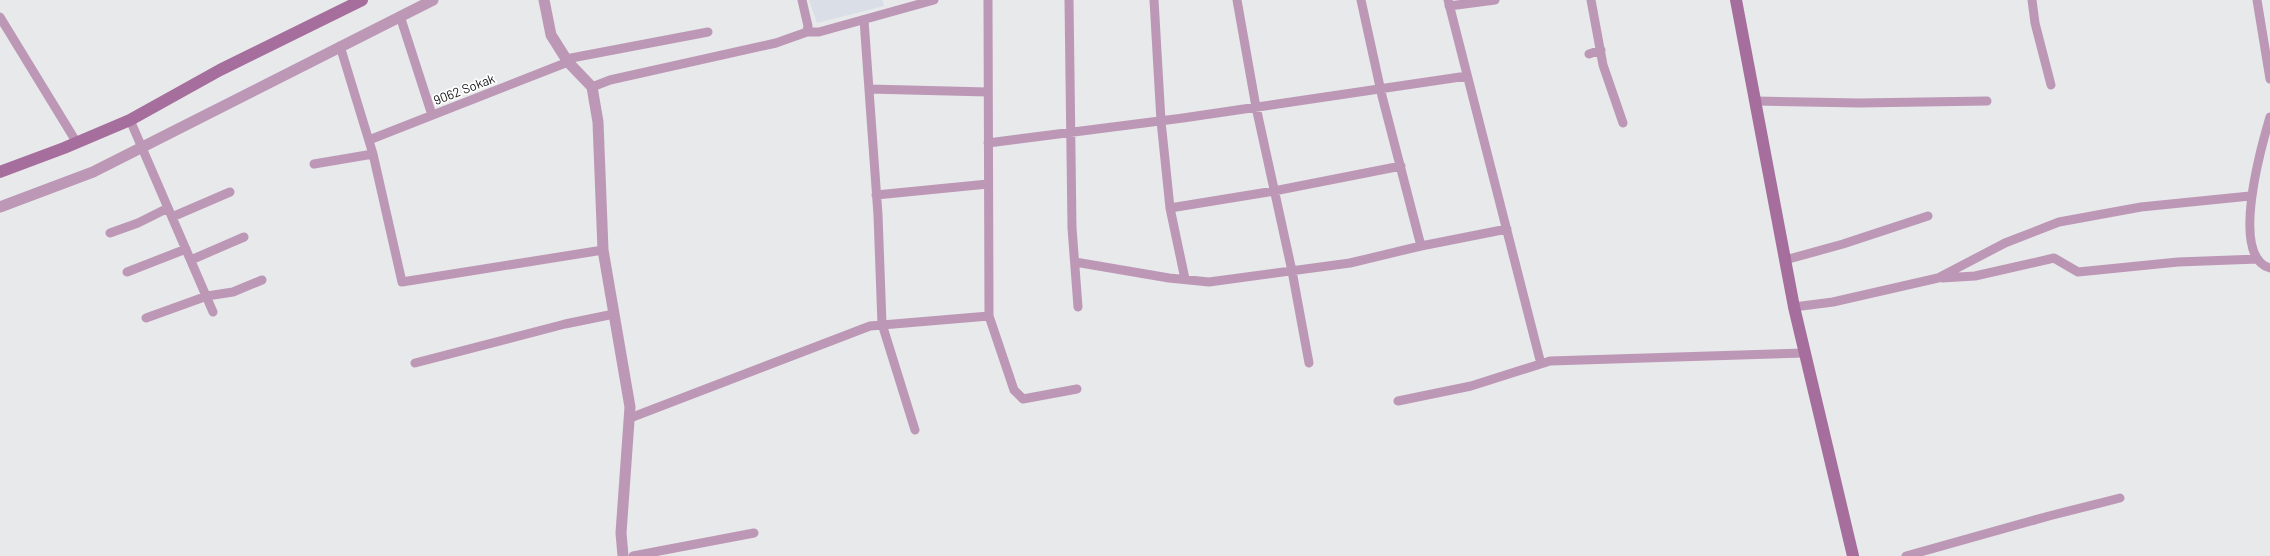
<svg xmlns="http://www.w3.org/2000/svg" width="2270" height="556" viewBox="0 0 2270 556" font-family="Barlow,sans-serif">
  <style>
    .built { fill: #dadfe7 }
    .lines { fill: none; stroke-linecap: round; stroke-linejoin: round }
    .minor { stroke: #bd97b6; stroke-width: 9 }
    .tertiary { stroke: #bd97b6; stroke-width: 11 }
    .secondary { stroke: #a66e9d; stroke-width: 12 }
    .labels { text-anchor: middle; stroke-width: 3.5; stroke-linejoin: round; paint-order: stroke }
    .street-label { font-size: 13px; fill: #161617; stroke: #fff }
  </style>
  <rect width="100%" height="100%" fill="#e7e9ea"/>
  <!-- built -->
  <path class="built" d="M809,0H882L884,6L817,23Z"/>
  <g class="lines">
    <!-- minor -->
    <path class="minor" d="M988,0L989,316L1014,390L1023,399L1077,389
      M1069,0L1072,228L1078,307
      M1154,0L1161,121L1170,208L1185,279
      M1237,0L1256,107L1292,271L1309,363
      M1361,0L1382,96L1421,246
      M1448,0L1541,364
      M1591,0L1603,65L1623,123
      M2032,0L2035,23L2051,85
      M2257,0L2270,79
      M1449,6L1495,0
      M400,16L432,115
      M0,17L77,143
      M864,20L878,215L882,324L915,430
      M807,32H819L934,0
      M340,46L373,154L402,282L603,250
      M1589,54L1601,50
      M566,59L708,32
      M592,87L610,80L776,43L807,32L808,26L802,0
      M869,89L988,92
      M1755,101L1859,103L1987,101
      M2270,117C2262,144 2229,257 2270,268
      M130,120L213,312
      M369,140L568,62
      M988,143L1183,118L1467,76
      M314,164L373,154
      M876,195L988,184
      M1170,208L1274,191L1401,166
      M172,217L230,192
      M110,233L138,223L168,208
      M191,260L244,237
      M1785,260L1843,244L1928,216
      M1075,262L1169,278L1209,282L1350,263L1421,246L1507,229
      M127,272L186,249
      M1942,278L1975,276L2054,258L2078,272L2178,262L2258,259
      M1794,307L1833,302L1938,278L2005,243L2059,222L2141,207L2250,196
      M146,318L207,296L233,292L262,280
      M415,363L565,324L614,314
      M1398,401L1471,386L1550,361L1804,353
      M630,418L870,326L989,316
      M633,556L754,533
      M1906,556L2049,516L2120,498"/>
    <!-- tertiary -->
    <path class="tertiary" d="M544,0L551,35L568,62L592,87L598,122L603,250L630,407L621,533L623,556
      M0,207L93,172L433,0"/>
    <!-- secondary -->
    <path class="secondary" d="M1736,0L1794,307L1853,556
      M0,172L64,148L130,120L220,70L362,0"/>
  </g>
  <g class="labels">
    <!-- street labels -->
    <g class="street-label">
      <text transform="translate(464 89) rotate(-21)" y="5">9062 Sokak</text>
    </g>
  </g>
</svg>
